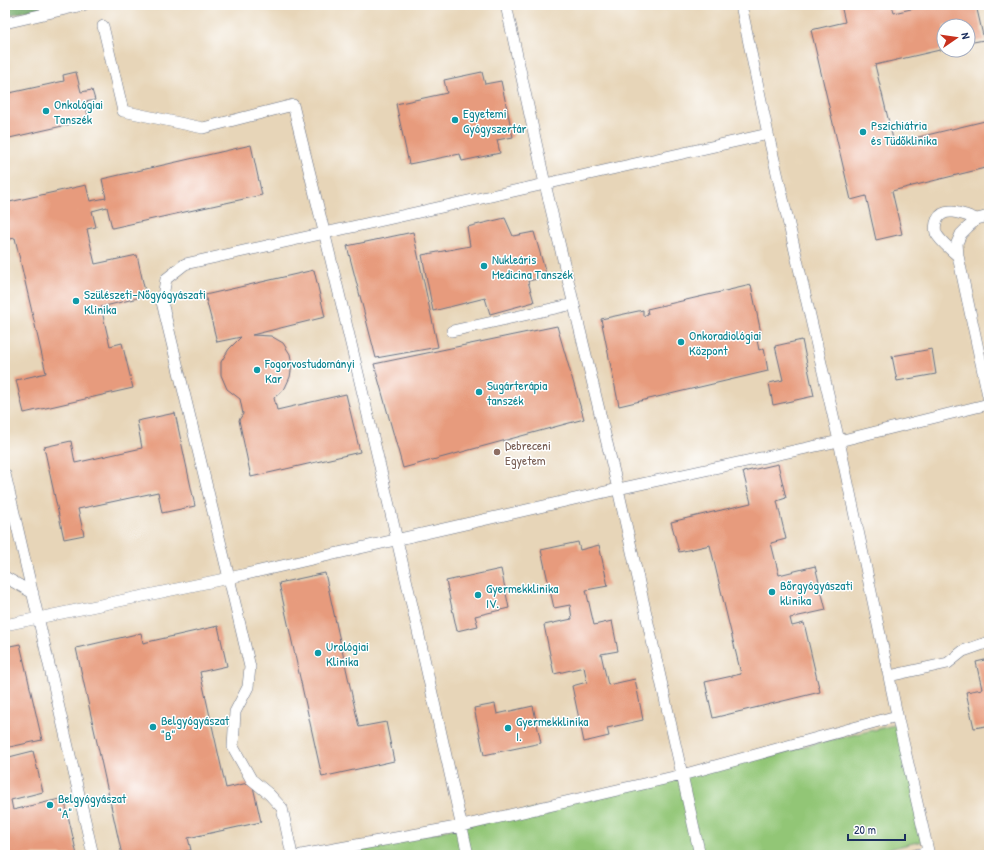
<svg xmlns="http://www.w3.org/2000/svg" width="994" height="860" viewBox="0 0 994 860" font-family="'Patrick Hand',sans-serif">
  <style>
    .built { fill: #e7d5b8; fill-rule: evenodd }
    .green { fill: #92c676; stroke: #567a6a }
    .forest { fill: #75ab67; stroke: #486d62 }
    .building { fill: #e79b7d }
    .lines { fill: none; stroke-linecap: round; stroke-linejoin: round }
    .lane-casing { stroke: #656e82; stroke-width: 12 }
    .lane { stroke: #fff; stroke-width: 11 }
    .culture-dot { fill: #0f9aa8; stroke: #fff; stroke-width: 1.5 }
    .education-dot { fill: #8d6e63; stroke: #fff; stroke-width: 1.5 }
    .labels { text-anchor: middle; stroke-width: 3; stroke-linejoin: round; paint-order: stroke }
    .culture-label { font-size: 13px; fill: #0d838f; stroke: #fff; text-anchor: start }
    .education-label { font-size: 13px; fill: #785e54; stroke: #fff; text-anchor: start }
  </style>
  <rect width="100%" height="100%" fill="#fff"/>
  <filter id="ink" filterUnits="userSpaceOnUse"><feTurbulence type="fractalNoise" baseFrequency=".025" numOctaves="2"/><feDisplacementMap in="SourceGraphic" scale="8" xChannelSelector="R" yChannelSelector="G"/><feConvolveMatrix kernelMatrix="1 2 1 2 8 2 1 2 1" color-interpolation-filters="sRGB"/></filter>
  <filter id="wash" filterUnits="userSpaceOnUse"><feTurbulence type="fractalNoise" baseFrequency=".012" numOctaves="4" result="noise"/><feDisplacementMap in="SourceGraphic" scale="16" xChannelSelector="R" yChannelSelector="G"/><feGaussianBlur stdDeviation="0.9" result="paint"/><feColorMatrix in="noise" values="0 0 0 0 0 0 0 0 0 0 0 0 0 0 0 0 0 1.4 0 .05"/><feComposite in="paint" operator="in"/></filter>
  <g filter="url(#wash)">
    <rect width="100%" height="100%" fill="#efe3c5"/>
    <!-- built -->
    <path class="built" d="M5,5H989V855H5ZM944,26H968V50H944Z"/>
    <!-- green -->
    <path class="green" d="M899,724L926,840L864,855H340Z"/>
    <!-- forest -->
    <path class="forest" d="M5,5H52L5,16Z"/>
    <g id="blocks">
      <!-- building -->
      <path class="building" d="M841,5H892L894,13L928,5H976L984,40L968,43V26H944V49L875,65L894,143L989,120V167L892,191L902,234L876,240L866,196L851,200L811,30L845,22Z
        M76,72L81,92L92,90L95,100L85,102L89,120L5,139V94L64,81L63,75Z
        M482,72L485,84L501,81L513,137L497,140L500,153L462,161L460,154L409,164L396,104L447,93L444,80Z
        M251,145L262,195L112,228L107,207L92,211L96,227L87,229L95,264L137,255L146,296L101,307L110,346L122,343L133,388L24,413L16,380L46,373L15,238L5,240V203L86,185L90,201L106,198L102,179Z
        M505,218L513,236L534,232L547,277L528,281L534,302L490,314L485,298L433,311L422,255L470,246L467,227Z
        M413,232L438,347L376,358L347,246Z
        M314,270L325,317L252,335L271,336L283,343L290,354L292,365L290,377L285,388L274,398L277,410L346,394L360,452L251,477L239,420L243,414L240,399L227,389L221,375V362L229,349L241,337L217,342L205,295Z
        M751,285L761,333L756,335L759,350L764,348L768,371L619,406L601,319L643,310V316L648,314L647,309Z
        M557,326L584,419L403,468L374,364Z
        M802,340L814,396L773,405L769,383L783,380L775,346Z
        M932,349L936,374L897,381L892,356Z
        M175,413L195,506L162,513L158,492L78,509L84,535L64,539L44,447L71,441L75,463L142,448L137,421Z
        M778,464L786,498L777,501L786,539L771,543L779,575L815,566L826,610L790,618L792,626L804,623L820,692L713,718L705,682L741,674L710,545L679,552L671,522L751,503L743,472Z
        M578,542L580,550L599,545L608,586L586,590L594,625L612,621L618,651L601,654L608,685L635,679L643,720L607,728L609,736L584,742L572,686L587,682L584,667L554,674L544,625L572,619L570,605L554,608L541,550Z
        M501,569L509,608L475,616L478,626L457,631L446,581Z
        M325,573L359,727L386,722L394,761L322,777L279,583Z
        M218,626L227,666L200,672L226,788L252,782L261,822L188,838L191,850L166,855H122L76,648L141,633L143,643Z
        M20,644L42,740L5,748V647Z
        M989,659V738H988L986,726L974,728L966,692L982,689L976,662Z
        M495,704L497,714L533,706L541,743L484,755L474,708Z
        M33,751L43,792L11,800L13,810L64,798L77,855H5V758Z"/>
    </g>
  </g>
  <g filter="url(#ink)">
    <use href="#blocks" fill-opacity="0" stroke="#656e82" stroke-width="1"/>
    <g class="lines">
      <defs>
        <path id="lane" d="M506,5L545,184L618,489L700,855
          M741,5L768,134L839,441L899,724L929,855
          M5,23L83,5
          M103,26L123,111L203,128L293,105C355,355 413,605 468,855
          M989,216L977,219L968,227L961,234L957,243L958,256L989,400
          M958,256C951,250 940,241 936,233C935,229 935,224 937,220C944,205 965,215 977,219
          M452,331L574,304
          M5,474L93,855
          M5,577L33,593
          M5,625L229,578L618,489L839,441L989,404
          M889,676L948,663L963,651L989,642
          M292,855L282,808L269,794L251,779L233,747L235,712L248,687L250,667L229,578L162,302L166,279L185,264L545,184L768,134
          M301,855L462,826L682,775L897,716
          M915,855L928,852"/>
      </defs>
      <!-- lane casing -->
      <use href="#lane" class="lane-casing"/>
      <!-- lane -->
      <use href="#lane" class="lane"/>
    </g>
  </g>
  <!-- markers -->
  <g class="culture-dot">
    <circle cx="46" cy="111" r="4"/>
    <circle cx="455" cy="120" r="4"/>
    <circle cx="863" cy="132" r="4"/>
    <circle cx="484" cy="266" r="4"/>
    <circle cx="76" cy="301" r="4"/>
    <circle cx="681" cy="342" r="4"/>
    <circle cx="257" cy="370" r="4"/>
    <circle cx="479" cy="392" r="4"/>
    <circle cx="772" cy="592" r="4"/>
    <circle cx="478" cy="595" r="4"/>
    <circle cx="318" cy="653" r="4"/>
    <circle cx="153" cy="727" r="4"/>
    <circle cx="508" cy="728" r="4"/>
    <circle cx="50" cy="805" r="4"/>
  </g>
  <circle class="education-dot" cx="497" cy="452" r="4"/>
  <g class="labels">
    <!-- culture labels -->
    <g class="culture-label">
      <text x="54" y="109">Onkológiai<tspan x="54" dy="15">Tanszék</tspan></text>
      <text x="463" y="118">Egyetemi<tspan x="463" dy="15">Gyógyszertár</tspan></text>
      <text x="871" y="130">Pszichiátria<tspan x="871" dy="15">és Tüdőklinika</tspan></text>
      <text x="492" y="264">Nukleáris<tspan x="492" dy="15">Medicina Tanszék</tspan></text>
      <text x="84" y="299">Szülészeti-Nőgyógyászati<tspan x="84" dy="15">Klinika</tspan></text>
      <text x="689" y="340">Onkoradiológiai<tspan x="689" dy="15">Központ</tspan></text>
      <text x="265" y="368">Fogorvostudományi<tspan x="265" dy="15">Kar</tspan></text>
      <text x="487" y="390">Sugárterápia<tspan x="487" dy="15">tanszék</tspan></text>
      <text x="780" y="590">Bőrgyógyászati<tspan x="780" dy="15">klinika</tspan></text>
      <text x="486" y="593">Gyermekklinika<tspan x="486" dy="15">IV.</tspan></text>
      <text x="326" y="651">Urológiai<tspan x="326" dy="15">Klinika</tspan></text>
      <text x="161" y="725">Belgyógyászat<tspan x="161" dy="15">"B"</tspan></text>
      <text x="516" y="726">Gyermekklinika<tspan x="516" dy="15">I.</tspan></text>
      <text x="58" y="803">Belgyógyászat<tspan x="58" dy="15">"A"</tspan></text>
    </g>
    <!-- education labels -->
    <g class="education-label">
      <text x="505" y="450">Debreceni<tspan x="505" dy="15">Egyetem</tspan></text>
    </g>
  </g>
  <!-- margin -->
  <rect width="994" height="860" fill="none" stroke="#fff" stroke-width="20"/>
  <!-- north arrow -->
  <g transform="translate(956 38) rotate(77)"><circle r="19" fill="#ffffff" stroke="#a4acbf"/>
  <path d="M0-3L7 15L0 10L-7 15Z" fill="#c8321e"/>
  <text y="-6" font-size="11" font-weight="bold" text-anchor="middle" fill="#1b2f5e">N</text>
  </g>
  <!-- scale -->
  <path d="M848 834v6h57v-6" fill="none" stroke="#1b2f5e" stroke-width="2"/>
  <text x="854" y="834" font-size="12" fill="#1b2f5e" stroke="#ffffff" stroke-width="3" paint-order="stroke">20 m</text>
</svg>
